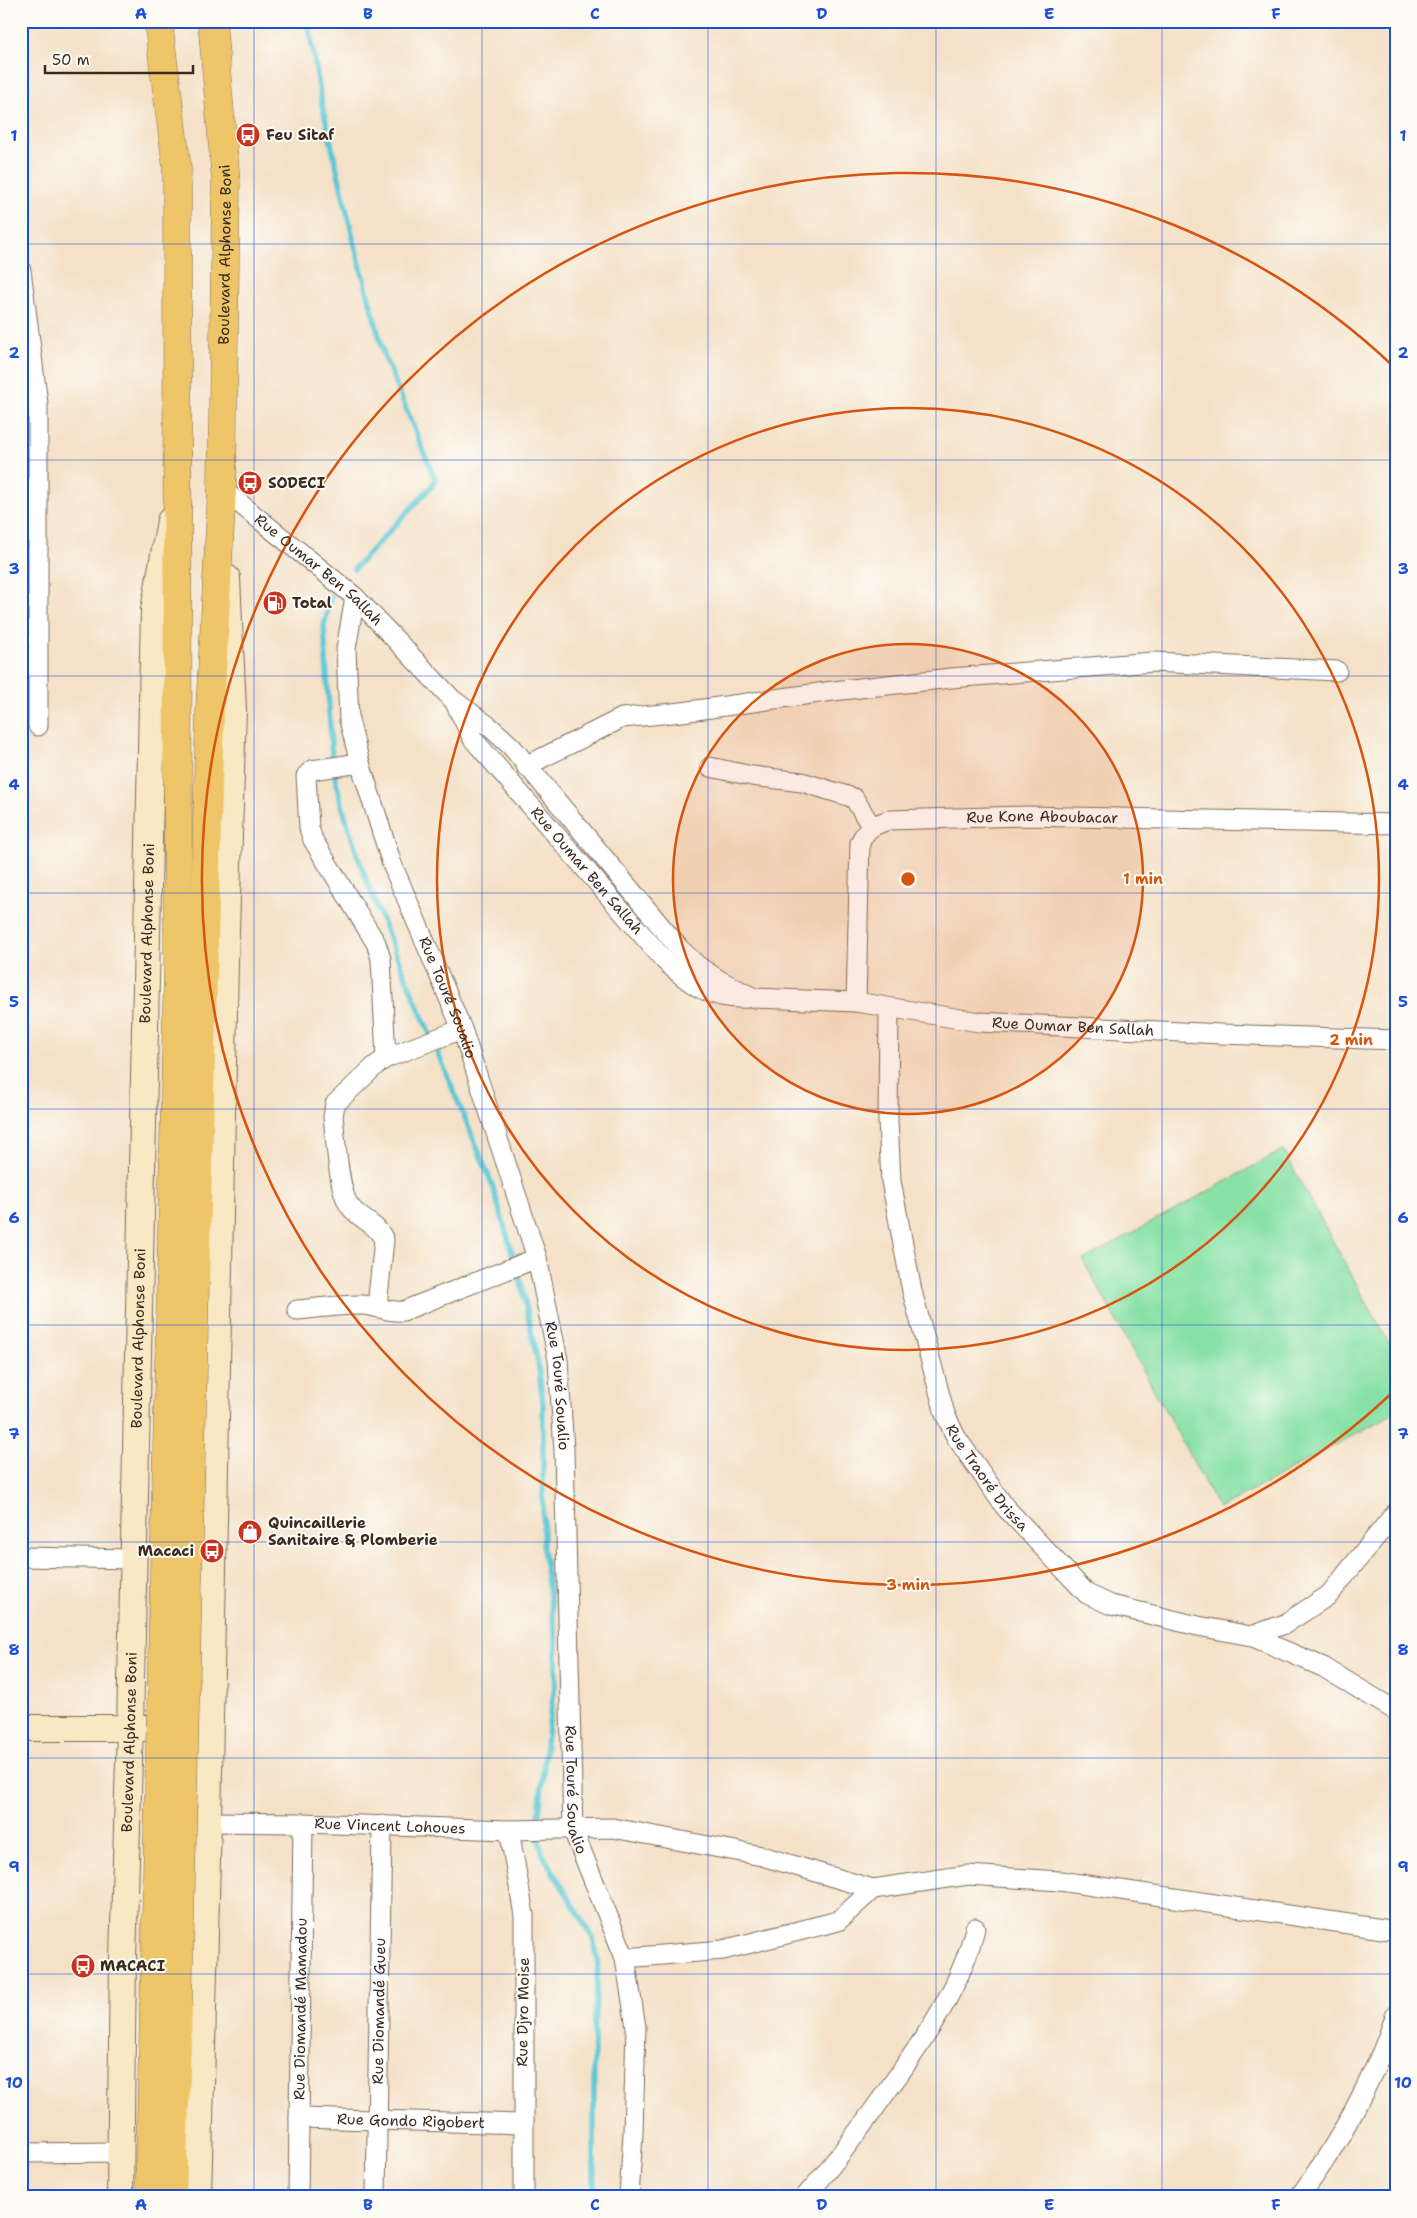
<svg xmlns="http://www.w3.org/2000/svg" width="1417" height="2218" viewBox="0 0 1417 2218" font-family="'Shantell Sans',sans-serif">
  <style>
    .green { fill: #87e1a6; stroke: #618662 }
    .lines { fill: none; stroke-linecap: round; stroke-linejoin: round }
    .stream { stroke: #5cc8d5; stroke-width: 5.5 }
    .street-casing { stroke: #7c6a59; stroke-width: 21 }
    .secondary-casing { stroke: #7c6a59; stroke-width: 28 }
    .primary-casing { stroke: #7c6a59; stroke-width: 29 }
    .street { stroke: #fff; stroke-width: 19 }
    .secondary { stroke: #f8e8c3; stroke-width: 26 }
    .primary { stroke: #eec569; stroke-width: 28 }
    .primary-bridge-casing { stroke: #7c6a59; stroke-width: 29; stroke-linecap: butt }
    .primary-bridge { stroke: #eec569; stroke-width: 28 }
    .grid { fill: none; stroke: #1d4ed8; stroke-width: 1; stroke-opacity: 0.55 }
    .ring { fill: none; stroke: #d7540e; stroke-width: 2.5 }
    .labels { text-anchor: middle; stroke-width: 4; stroke-linejoin: round; paint-order: stroke }
    .poi-label { font-size: 15px; font-weight: bold; fill: #3b2a1e; stroke: #fdfcf7; text-anchor: start }
    .street-label { font-size: 15px; fill: #3b2a1e; stroke: #fdfcf7 }
    .centre { fill: #d7540e; stroke: #fdfcf7; stroke-width: 2.5 }
    .ring-label { font-size: 15px; text-anchor: middle; font-weight: bold; fill: #d7540e; stroke: #fdfcf7; stroke-width: 4; stroke-linejoin: round; paint-order: stroke }
    .neatline { fill: none; stroke: #1d4ed8; stroke-width: 2 }
    .grid-label { font-size: 16px; text-anchor: middle; font-weight: bold; fill: #1d4ed8 }
  </style>
  <rect width="100%" height="100%" fill="#fdfcf7"/>
  <filter id="ink" filterUnits="userSpaceOnUse"><feTurbulence type="fractalNoise" baseFrequency=".02" numOctaves="2"/><feDisplacementMap in="SourceGraphic" scale="10" xChannelSelector="R" yChannelSelector="G"/><feConvolveMatrix kernelMatrix="1 2 1 2 8 2 1 2 1" color-interpolation-filters="sRGB"/></filter>
  <filter id="wash" filterUnits="userSpaceOnUse"><feTurbulence type="fractalNoise" baseFrequency=".0096" numOctaves="4" result="noise"/><feDisplacementMap in="SourceGraphic" scale="20" xChannelSelector="R" yChannelSelector="G"/><feGaussianBlur stdDeviation="1.12" result="paint"/><feColorMatrix in="noise" values="0 0 0 0 0 0 0 0 0 0 0 0 0 0 0 0 0 1.4 0 .05"/><feComposite in="paint" operator="in"/></filter>
  <g filter="url(#wash)">
    <rect width="100%" height="100%" fill="#f4e1c7"/>
    <!-- green -->
    <path class="green" d="M1283,1150L1396,1356V1412L1219,1509L1083,1260Z"/>
    <g class="lines">
      <!-- stream -->
      <path class="stream" d="M308,21L322,104L353,238L384,355L435,479L432,486L354,569
        M331,596L324,626L332,760
        M334,773C354,864 395,949 430,1035
        M437,1051L492,1184L513,1256
        M520,1278L538,1363L543,1404V1548L556,1640V1680L547,1735L538,1824
        M538,1838L543,1855L593,1938L598,1961L594,2036V2197"/>
    </g>
  </g>
  <g filter="url(#ink)">
    <g class="lines">
      <defs>
        <g id="street">
          <path d="M21,270L38,404V726"/>
          <path id="s1" d="M222,489L355,597L453,700L490,727L511,746L679,948L698,966L719,980L754,998L856,1002L979,1022L1221,1034L1396,1040"/>
          <path id="s2" d="M355,597L346,649L349,720L360,763L392,864L462,1029L537,1258L558,1360L564,1450L573,1830L625,1958L636,2027L633,2133L629,2197"/>
          <path id="s3" d="M456,705L473,739L664,960C690,984 710,1000 747,998"/>
          <path d="M360,763L312,770L306,776L309,828L313,840L376,943L381,959L386,1058"/>
          <path d="M526,766L622,718L682,712L833,691L951,678L1153,662L1337,671"/>
          <path d="M710,767L752,776L802,782L854,798L871,826"/>
          <path id="s4" d="M856,1002L860,843C866,828 874,825 889,820L1027,816L1396,824"/>
          <path id="s5" d="M889,1008L888,1120L891,1181L912,1291L945,1414L956,1437L1005,1507L1087,1594L1111,1605L1198,1626L1251,1636L1323,1667L1396,1711"/>
          <path d="M377,1306L384,1240C377,1223 358,1219 349,1205C338,1189 336,1138 333,1117L335,1104L375,1066L386,1058L462,1029"/>
          <path d="M297,1310C318,1308 340,1305 361,1305C376,1305 389,1313 403,1311L537,1258"/>
          <path d="M21,1557L134,1559"/>
          <path d="M1251,1636L1285,1624L1329,1595L1396,1512"/>
          <path id="s6" d="M208,1822L303,1823L509,1830L613,1828L762,1856L873,1889"/>
          <path d="M509,1830L524,1915V2197"/>
          <path d="M625,1958L723,1950L838,1921L873,1889L968,1875L1060,1881L1396,1931"/>
          <path id="s7" d="M299,2118L522,2124"/>
          <path d="M21,2153L121,2152"/>
          <path id="s8" d="M298,2197L303,1823"/>
          <path id="s9" d="M376,2197L382,1825"/>
          <path d="M805,2197C835,2163 861,2128 887,2091C922,2043 962,1986 975,1928"/>
          <path d="M1299,2197C1338,2146 1376,2075 1396,2014"/>
        </g>
        <g id="secondary">
          <path d="M21,1728H146"/>
          <path id="s10" d="M120,2197L123,1959L130,1728L154,610L170,521"/>
          <path d="M198,2197L208,1822L225,962L233,710L227,578"/>
        </g>
        <g id="primary">
          <path d="M158,21L177,168L178,962L171,1278"/>
          <path id="s11" d="M195,1282L210,709L222,489L226,182L212,21"/>
          <path d="M149,2197L154,2006"/>
          <path d="M172,2197L178,2006"/>
        </g>
      </defs>
      <!-- street casing -->
      <use href="#street" class="street-casing"/>
      <!-- secondary casing -->
      <use href="#secondary" class="secondary-casing"/>
      <!-- primary casing -->
      <use href="#primary" class="primary-casing"/>
      <!-- street -->
      <use href="#street" class="street"/>
      <!-- secondary -->
      <use href="#secondary" class="secondary"/>
      <!-- primary -->
      <use href="#primary" class="primary"/>
      <defs>
        <path id="primary-bridge" d="M154,2006L171,1278
          M178,2006L195,1282"/>
      </defs>
      <!-- primary-bridge casing -->
      <use href="#primary-bridge" class="primary-bridge-casing"/>
      <!-- primary-bridge -->
      <use href="#primary-bridge" class="primary-bridge"/>
    </g>
  </g>
  <!-- grid -->
  <path class="grid" d="M254,21V2197M482,21V2197M708,21V2197M936,21V2197M1162,21V2197M21,244H1396M21,460H1396M21,676H1396M21,893H1396M21,1109H1396M21,1325H1396M21,1542H1396M21,1758H1396M21,1974H1396"/>
  <!-- distance rings -->
  <circle cx="908" cy="879" r="235" fill="#d7540e" fill-opacity=".12"/>
  <g class="ring">
    <circle cx="908" cy="879" r="235"/>
    <circle cx="908" cy="879" r="471"/>
    <path d="M1394 1391A706 706 0 1 1 1394 367"/>
  </g>
  <!-- icons -->
  <defs>
    <symbol id="bus-disc" viewBox="-11 -11 22 22"><circle r="9.5" fill="#c8321e" stroke="#fdfcf7"/><path d="M-5-6H5V4H4V6H2V4H-2V6H-4V4H-5ZM-3.5-4V0h7V-4ZM-3.5 1.2v1.5H-2V1.2ZM2 1.2v1.5H3.5V1.2Z" fill="#fff"/></symbol>
    <symbol id="fuel-disc" viewBox="-11 -11 22 22"><circle r="9.5" fill="#c8321e" stroke="#fdfcf7"/><path d="M-5.5-6h7V0h2V4h1.3V-2.5L3-4.5l.8-.8L6-3V5H2.5V1h-1V6h-7ZM-4.2-4.7v3.2H.2V-4.7Z" fill="#fff"/></symbol>
    <symbol id="shop-disc" viewBox="-11 -11 22 22"><circle r="9.5" fill="#c8321e" stroke="#fdfcf7"/><path d="M-5-2.5h2.3a2.7 3.5 0 0 1 5.4 0H5L5.5 6h-11ZM-1.5-2.5h3a1.5 2.3 0 0 0-3 0Z" fill="#fff"/></symbol>
  </defs>
  <g fill-rule="evenodd">
    <use href="#bus-disc" x="234" y="121" width="28" height="28"/>
    <use href="#bus-disc" x="236" y="469" width="28" height="28"/>
    <use href="#fuel-disc" x="261" y="589" width="28" height="28"/>
    <use href="#shop-disc" x="236" y="1518" width="28" height="28"/>
    <use href="#bus-disc" x="198" y="1537" width="28" height="28"/>
    <use href="#bus-disc" x="69" y="1952" width="28" height="28"/>
  </g>
  <g class="labels">
    <!-- poi labels -->
    <g class="poi-label">
      <text x="266" y="140">Feu Sitaf</text>
      <text x="268" y="488">SODECI</text>
      <text x="292" y="608">Total</text>
      <text x="268" y="1528">Quincaillerie<tspan x="268" dy="17">Sanitaire &amp; Plomberie</tspan></text>
      <text x="194" y="1556" text-anchor="end">Macaci</text>
      <text x="100" y="1971">MACACI</text>
    </g>
    <!-- street labels -->
    <g class="street-label">
      <text dy="5" stroke="none"><textPath href="#s11" startOffset="1028">Boulevard Alphonse Boni</textPath></text>
      <text dy="5" stroke="none"><textPath href="#s1" startOffset="126">Rue Oumar Ben Sallah</textPath></text>
      <text dy="5" stroke="none"><textPath href="#s4" startOffset="351">Rue Kone Aboubacar</textPath></text>
      <text dy="5" stroke="none"><textPath href="#s3" startOffset="212">Rue Oumar Ben Sallah</textPath></text>
      <text dy="5" stroke="none"><textPath href="#s10" startOffset="1264">Boulevard Alphonse Boni</textPath></text>
      <text dy="5" stroke="none"><textPath href="#s2" startOffset="419">Rue Touré Soualio</textPath></text>
      <text dy="5" stroke="none"><textPath href="#s1" startOffset="1062">Rue Oumar Ben Sallah</textPath></text>
      <text dy="5" stroke="none"><textPath href="#s10" startOffset="859">Boulevard Alphonse Boni</textPath></text>
      <text dy="5" stroke="none"><textPath href="#s2" startOffset="824">Rue Touré Soualio</textPath></text>
      <text dy="5" stroke="none"><textPath href="#s5" startOffset="489">Rue Traoré Drissa</textPath></text>
      <text dy="5" stroke="none"><textPath href="#s10" startOffset="455">Boulevard Alphonse Boni</textPath></text>
      <text dy="5" stroke="none"><textPath href="#s2" startOffset="1229">Rue Touré Soualio</textPath></text>
      <text dy="5" stroke="none"><textPath href="#s6" startOffset="182">Rue Vincent Lohoues</textPath></text>
      <text dy="5" stroke="none"><textPath href="#s8" startOffset="188">Rue Diomandé Mamadou</textPath></text>
      <text dy="5" stroke="none"><textPath href="#s9" startOffset="186">Rue Diomandé Gueu</textPath></text>
      <text transform="translate(523 2012) rotate(-89)" y="5">Rue Djro Moise</text>
      <text dy="5" stroke="none"><textPath href="#s7" startOffset="112">Rue Gondo Rigobert</textPath></text>
    </g>
  </g>
  <circle cx="908" cy="879" r="8" class="centre"/>
  <g class="ring-label">
    <text x="1143" y="884">1 min</text>
    <text x="1351" y="1045">2 min</text>
    <text x="908" y="1590">3 min</text>
  </g>
  <!-- margin -->
  <rect width="1417" height="2218" fill="none" stroke="#fdfcf7" stroke-width="55"/>
  <!-- scale -->
  <path d="M45 65v8h148v-8" fill="none" stroke="#3b2a1e" stroke-width="2.5"/>
  <text x="52" y="65" font-size="15" fill="#3b2a1e" stroke="#fdfcf7" stroke-width="4" paint-order="stroke">50 m</text>
  <rect x="28" y="28" width="1362" height="2162" class="neatline"/>
  <g class="grid-label">
    <text x="141" y="19">A</text>
    <text x="368" y="19">B</text>
    <text x="595" y="19">C</text>
    <text x="822" y="19">D</text>
    <text x="1049" y="19">E</text>
    <text x="1276" y="19">F</text>
    <text x="14" y="141">1</text>
    <text x="1403" y="141">1</text>
    <text x="14" y="358">2</text>
    <text x="1403" y="358">2</text>
    <text x="14" y="574">3</text>
    <text x="1403" y="574">3</text>
    <text x="14" y="790">4</text>
    <text x="1403" y="790">4</text>
    <text x="14" y="1007">5</text>
    <text x="1403" y="1007">5</text>
    <text x="14" y="1223">6</text>
    <text x="1403" y="1223">6</text>
    <text x="14" y="1439">7</text>
    <text x="1403" y="1439">7</text>
    <text x="14" y="1655">8</text>
    <text x="1403" y="1655">8</text>
    <text x="14" y="1872">9</text>
    <text x="1403" y="1872">9</text>
    <text x="14" y="2088">10</text>
    <text x="1403" y="2088">10</text>
    <text x="141" y="2210">A</text>
    <text x="368" y="2210">B</text>
    <text x="595" y="2210">C</text>
    <text x="822" y="2210">D</text>
    <text x="1049" y="2210">E</text>
    <text x="1276" y="2210">F</text>
  </g>
</svg>
